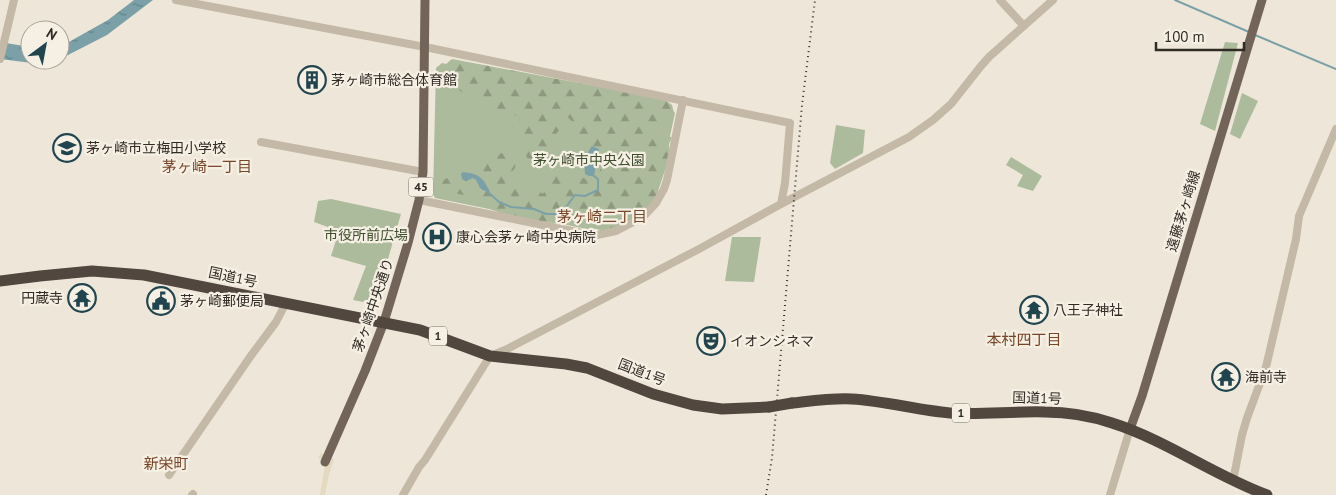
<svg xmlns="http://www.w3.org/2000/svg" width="1336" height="495" viewBox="0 0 1336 495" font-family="'PT Sans','Noto Sans JP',sans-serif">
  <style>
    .green { fill: #acbb9b }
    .forest { fill: url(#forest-firs) }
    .plaza { fill: #e4d9c1 }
    .water { fill: url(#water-ripples) }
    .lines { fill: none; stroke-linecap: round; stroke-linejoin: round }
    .stream { stroke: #7ba0a8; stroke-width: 2 }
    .minor { stroke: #c4b8a6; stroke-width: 8 }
    .major { stroke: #726459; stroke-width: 9 }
    .highway { stroke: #51473e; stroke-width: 11 }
    .rail { stroke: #312b26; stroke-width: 2; stroke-dasharray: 1 4; stroke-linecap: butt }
    .highway-bridge { stroke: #51473e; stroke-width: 11 }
    .labels { text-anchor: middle; stroke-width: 4.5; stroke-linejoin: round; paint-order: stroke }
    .shield { fill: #f6f0e4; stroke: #6c665f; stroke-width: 1 }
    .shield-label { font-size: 12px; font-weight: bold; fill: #312b26 }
    .poi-label { font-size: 14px; fill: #312b26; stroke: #f6f0e4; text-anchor: start }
    .park-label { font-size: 14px; fill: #3d4d2d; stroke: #f6f0e4 }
    .street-label { font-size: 14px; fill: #312b26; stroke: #f6f0e4 }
    .neighbourhood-label { font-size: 15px; fill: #774528; stroke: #f6f0e4 }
  </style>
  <defs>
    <pattern id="forest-firs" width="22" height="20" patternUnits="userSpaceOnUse" patternTransform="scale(1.25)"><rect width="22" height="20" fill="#acbb9b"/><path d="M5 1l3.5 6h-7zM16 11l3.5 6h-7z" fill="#8d987e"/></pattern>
    <pattern id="water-ripples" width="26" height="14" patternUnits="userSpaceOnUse" patternTransform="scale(1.25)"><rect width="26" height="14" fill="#7ba0a8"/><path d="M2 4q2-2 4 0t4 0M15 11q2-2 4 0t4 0" fill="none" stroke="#658389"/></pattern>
  </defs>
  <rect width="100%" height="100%" fill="#eee7d9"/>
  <!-- green -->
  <path class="green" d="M1225,42L1238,43L1215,131L1200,124Z
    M442,63L671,108L675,113L665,159L609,228L587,229L435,198L433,194L436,68Z
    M1242,93L1258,101L1240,139L1230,134Z
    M836,125L865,130L863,153L835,169L830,163Z
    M1011,157L1042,176L1033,191L1017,186L1023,175L1006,165Z
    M331,199L401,214L386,266L373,290L370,300H365L363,302L353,300L366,266L331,256L339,231L314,222L318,201Z
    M732,237H761L754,282L725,281Z"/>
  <!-- forest -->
  <path class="forest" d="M452,59L664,99L672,105L674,113L671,117L668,116L662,117L658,125L664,137H672L669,144V153L666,167L657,194L650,205L636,218L623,227L602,231L589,226L590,219L583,212L573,213L568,225L539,221L501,213L487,208L468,196L450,192L437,187L443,180L455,175C465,180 473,187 484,190L483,170L489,158L502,153L514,157L516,161L515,168L510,174L509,177L516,186H531L543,194L546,187L543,179L549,176H560L567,187L579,177L588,179L598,178L601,166L599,153C585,143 571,143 573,122L565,115L561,128L549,142L544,153L537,160L527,158L524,150L517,140L520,126L518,116L511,114L500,124L494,120C490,95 481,102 463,93C456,89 450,82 444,77C443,68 445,64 452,59Z"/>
  <!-- plaza -->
  <path class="plaza" d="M321,453L334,459L329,475L325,495H320L324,470L327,462L318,458Z"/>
  <!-- water -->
  <path class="water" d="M134,0H153L107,35L68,55L60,57V44L67,43L108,20Z
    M0,42L30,47V60H51L32,63L0,59Z
    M592,146L599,149L594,176H589L585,174C584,165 586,154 592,146Z
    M463,172C479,174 483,177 490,192H487L480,188L476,180L473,178L466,181L462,179L461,174Z"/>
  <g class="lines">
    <!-- stream -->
    <path class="stream" d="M1175,0L1249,32
      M1255,35L1336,69
      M488,192L499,202L511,207L534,209L546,214H559L563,211L575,195L585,196L598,190V179L594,176"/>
    <!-- minor -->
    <path class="minor" d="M176,0L425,47L790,123L785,183L781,204
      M1000,0L1024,26
      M0,59L14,0
      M261,142L423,172
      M419,200L587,234L597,235L616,231L643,217L656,203L664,189L667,180L683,100
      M169,475L250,357L276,322L286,303
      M1233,481L1242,435L1247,418L1266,367L1296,239L1299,216L1336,129
      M192,495L193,494
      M403,495L419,467L425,460L490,356L505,350L699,249L781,204L909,137L933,120L951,104L981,66L989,57L1053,0
      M1110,495L1130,429"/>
    <!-- major -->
    <path class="major" d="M1130,429L1142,396L1262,0
      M325,462L365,371L384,322L408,243L419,200L423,172L425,0"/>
    <!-- highway -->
    <path class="highway" d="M0,281L40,276L92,271L144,275L420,330L490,356L566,364L587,368L653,394L693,405L722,409L769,407
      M792,403C811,401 832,398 852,399C885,401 917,410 950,413C981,415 1013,411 1045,412C1067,412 1091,416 1112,423C1166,440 1213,475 1267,495"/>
    <!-- rail -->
    <path class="rail" d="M766,495L772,458L802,105L815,0"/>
    <!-- highway-bridge -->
    <path class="highway-bridge" d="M769,407L792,403"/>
  </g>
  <!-- icons -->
  <defs>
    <symbol id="building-ring" viewBox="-11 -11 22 22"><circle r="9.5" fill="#f6f0e4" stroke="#21454e" stroke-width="1.5"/><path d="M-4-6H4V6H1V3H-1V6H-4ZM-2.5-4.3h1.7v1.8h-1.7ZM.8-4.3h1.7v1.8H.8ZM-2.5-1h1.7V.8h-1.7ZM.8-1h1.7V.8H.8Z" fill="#21454e"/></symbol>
    <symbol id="school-ring" viewBox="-11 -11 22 22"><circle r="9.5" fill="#f6f0e4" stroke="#21454e" stroke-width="1.5"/><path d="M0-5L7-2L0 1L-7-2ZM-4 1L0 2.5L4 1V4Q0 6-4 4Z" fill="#21454e"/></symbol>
    <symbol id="hospital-ring" viewBox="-11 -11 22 22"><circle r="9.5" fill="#f6f0e4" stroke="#21454e" stroke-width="1.5"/><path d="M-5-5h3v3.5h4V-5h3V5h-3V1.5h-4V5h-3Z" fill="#21454e"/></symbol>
    <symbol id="temple-ring" viewBox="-11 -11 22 22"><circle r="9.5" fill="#f6f0e4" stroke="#21454e" stroke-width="1.5"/><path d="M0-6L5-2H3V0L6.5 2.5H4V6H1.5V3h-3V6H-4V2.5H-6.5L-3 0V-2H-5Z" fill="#21454e"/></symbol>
    <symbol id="civic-ring" viewBox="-11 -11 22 22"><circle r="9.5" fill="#f6f0e4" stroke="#21454e" stroke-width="1.5"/><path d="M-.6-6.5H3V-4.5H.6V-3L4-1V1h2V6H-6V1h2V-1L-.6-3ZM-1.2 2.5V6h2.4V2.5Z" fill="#21454e"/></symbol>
    <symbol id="theatre-ring" viewBox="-11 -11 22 22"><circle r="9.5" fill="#f6f0e4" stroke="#21454e" stroke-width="1.5"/><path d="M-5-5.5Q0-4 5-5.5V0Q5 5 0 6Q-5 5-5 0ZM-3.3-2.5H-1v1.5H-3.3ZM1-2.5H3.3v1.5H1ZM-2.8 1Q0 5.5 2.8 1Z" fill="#21454e"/></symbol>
  </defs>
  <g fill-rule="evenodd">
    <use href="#building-ring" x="296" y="64" width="32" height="32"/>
    <use href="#school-ring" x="51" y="132" width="32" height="32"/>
    <use href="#hospital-ring" x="421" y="221" width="32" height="32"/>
    <use href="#temple-ring" x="66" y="282" width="32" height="32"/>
    <use href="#civic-ring" x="145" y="285" width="32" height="32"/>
    <use href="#temple-ring" x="1018" y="294" width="32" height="32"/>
    <use href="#theatre-ring" x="695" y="325" width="32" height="32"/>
    <use href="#temple-ring" x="1210" y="361" width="32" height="32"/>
  </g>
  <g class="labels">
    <!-- shield labels -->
    <g class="shield">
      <rect x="408.5" y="177.5" width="25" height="19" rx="4"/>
      <rect x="429" y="326.5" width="18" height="19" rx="4"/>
      <rect x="952" y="403.5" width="18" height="19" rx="4"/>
    </g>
    <g class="shield-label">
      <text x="421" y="191">45</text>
      <text x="438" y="340">1</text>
      <text x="961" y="417">1</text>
    </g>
    <!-- poi labels -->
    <g class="poi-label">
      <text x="331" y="85">茅ヶ崎市総合体育館</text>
      <text x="86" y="153">茅ヶ崎市立梅田小学校</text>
      <text x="456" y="242">康心会茅ヶ崎中央病院</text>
      <text x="63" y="303" text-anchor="end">円蔵寺</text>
      <text x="180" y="306">茅ヶ崎郵便局</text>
      <text x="1053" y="315">八王子神社</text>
      <text x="730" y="346">イオンシネマ</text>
      <text x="1245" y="382">海前寺</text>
    </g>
    <!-- park labels -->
    <g class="park-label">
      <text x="589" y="165">茅ヶ崎市中央公園</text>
      <text x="366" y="240">市役所前広場</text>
    </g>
    <!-- street labels -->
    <g class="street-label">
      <text transform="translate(1183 211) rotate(-73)" y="5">遠藤茅ヶ崎線</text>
      <text transform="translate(233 277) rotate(12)" y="5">国道1号</text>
      <text transform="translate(373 305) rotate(-71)" y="5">茅ヶ崎中央通り</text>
      <text transform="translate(642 372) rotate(21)" y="5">国道1号</text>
      <text transform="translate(1037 398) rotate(2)" y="5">国道1号</text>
    </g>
    <!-- neighbourhood labels -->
    <g class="neighbourhood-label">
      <text x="207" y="172">茅ヶ崎一丁目</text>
      <text x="602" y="222">茅ヶ崎二丁目</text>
      <text x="1024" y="345">本村四丁目</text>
      <text x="166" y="469">新栄町</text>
    </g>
  </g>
  <!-- north arrow -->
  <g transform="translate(45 45) rotate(32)"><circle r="24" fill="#f6f0e4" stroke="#a7a198"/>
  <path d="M0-4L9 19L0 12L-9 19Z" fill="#21454e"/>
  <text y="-8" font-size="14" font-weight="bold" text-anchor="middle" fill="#312b26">N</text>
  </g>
  <!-- scale -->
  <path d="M1156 42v8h88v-8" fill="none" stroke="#312b26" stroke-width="2.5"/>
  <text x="1164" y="42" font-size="15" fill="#312b26" stroke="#f6f0e4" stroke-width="4" paint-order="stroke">100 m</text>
</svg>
